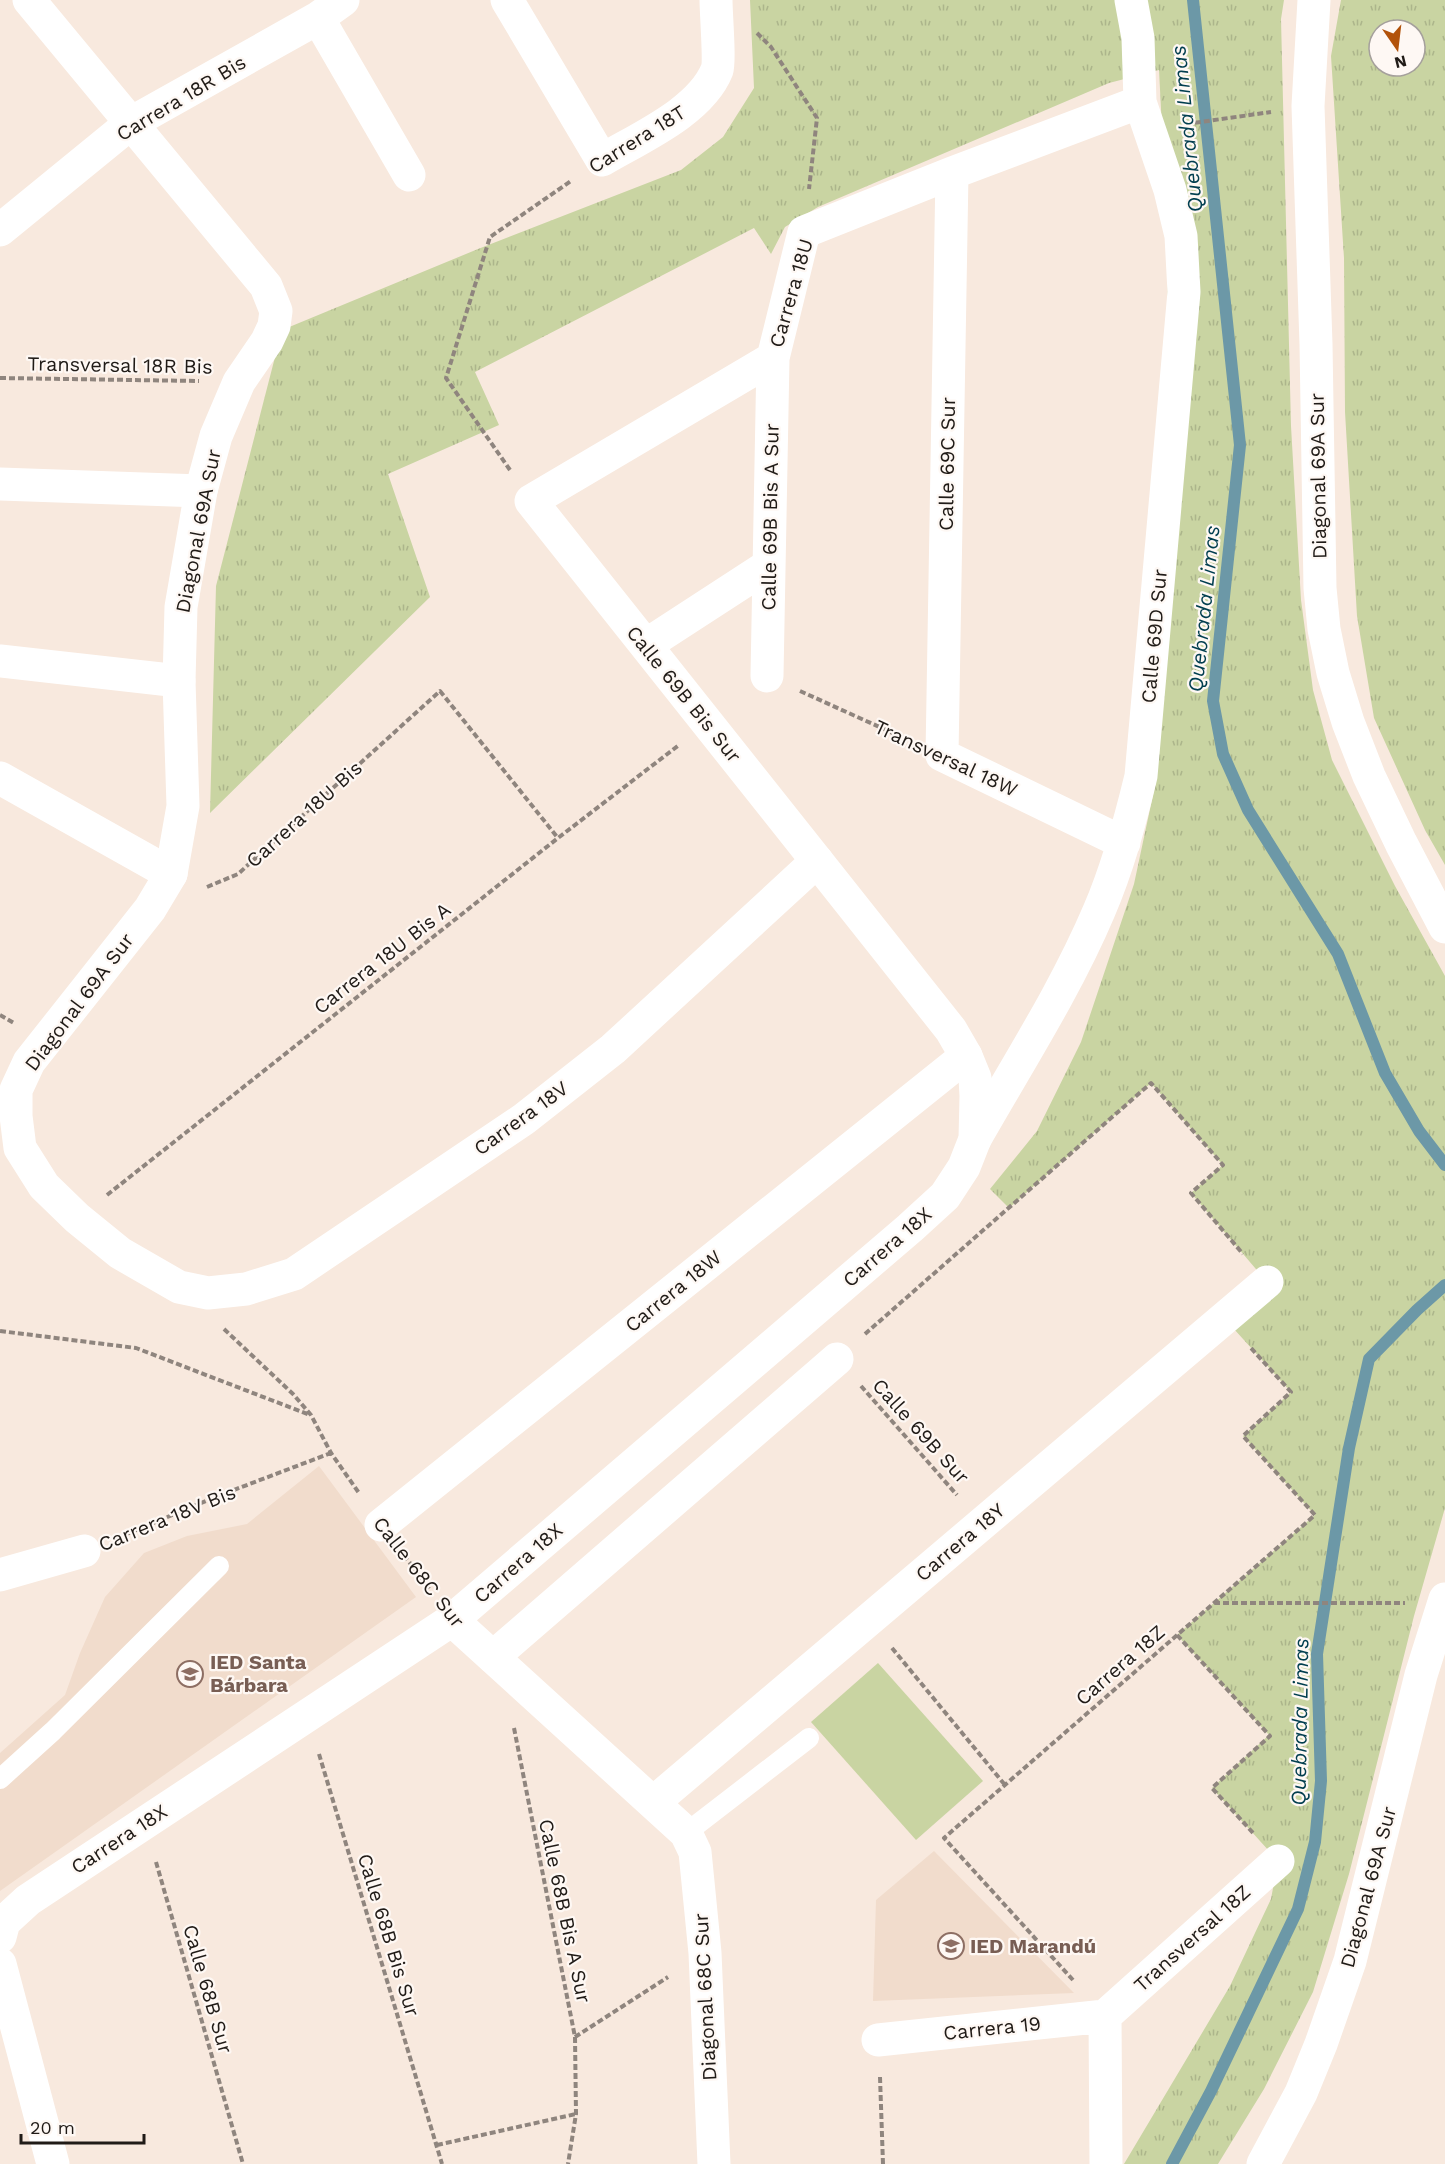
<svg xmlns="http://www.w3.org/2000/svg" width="1445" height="2164" viewBox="0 0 1445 2164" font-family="'Work Sans',sans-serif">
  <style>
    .built { fill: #f1dccc }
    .grass { fill: url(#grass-tufts); fill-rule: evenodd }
    .park { fill: #c9d4a2 }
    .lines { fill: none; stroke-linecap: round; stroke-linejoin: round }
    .stream { stroke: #6c98a7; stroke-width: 12 }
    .path { stroke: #8f857e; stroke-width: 4; stroke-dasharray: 6 3; stroke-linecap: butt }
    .service { stroke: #fff; stroke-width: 20 }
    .minor { stroke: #fff; stroke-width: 33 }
    .tertiary { stroke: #fff; stroke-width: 33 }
    .labels { text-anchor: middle; stroke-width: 4.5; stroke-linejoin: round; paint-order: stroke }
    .street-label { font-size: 20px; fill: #201b17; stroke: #fef8f4 }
    .education-label { font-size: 20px; font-weight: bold; fill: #785e54; stroke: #fef8f4; text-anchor: start }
    .water-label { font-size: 21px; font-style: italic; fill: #013e4f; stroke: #fef8f4 }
  </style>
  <defs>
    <pattern id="grass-tufts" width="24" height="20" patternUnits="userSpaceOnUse" patternTransform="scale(1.5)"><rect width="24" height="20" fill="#c9d4a2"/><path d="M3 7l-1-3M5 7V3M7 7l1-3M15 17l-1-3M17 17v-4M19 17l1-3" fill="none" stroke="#acb58b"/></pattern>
  </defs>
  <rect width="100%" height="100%" fill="#f8e9de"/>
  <!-- built -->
  <path class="built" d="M319,1466L416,1597L0,1891V1753L65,1695L80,1653L105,1597L144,1553L187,1536L247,1524Z
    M934,1851L1074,1993L873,2001L876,1900Z"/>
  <!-- grass -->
  <path class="grass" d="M750,0H1284L1281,19L1291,426L1301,600L1313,690L1332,760L1395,886L1445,976V1508L1414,1616L1349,1874L1313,1992L1264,2089L1218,2164H1124L1230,1986L1271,1899L1278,1861L1212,1788L1269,1735L1177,1635L1315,1515L1243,1436L1291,1392L1224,1318L1267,1282L1191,1193L1223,1165L1151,1083L1009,1208L990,1189L1037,1131L1081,1042L1134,884L1156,781L1166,523L1168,246L1159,70L1109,83L818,207L785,227L771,254L754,228L475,372L499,425L388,474L430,597L210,813L216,586L282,330L478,249L681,170L723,137L754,88Z
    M1341,0H1445V865L1425,830L1374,718L1357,616L1345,412L1344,258L1331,56ZM1379,30H1415V66H1379Z"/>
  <!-- park -->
  <path class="park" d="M878,1663L983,1781L916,1840L811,1722Z"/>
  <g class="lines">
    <!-- stream -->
    <path class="stream" d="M1193,0L1240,445L1213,701L1223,754L1248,810L1338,954L1385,1073L1419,1131L1445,1165
      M1172,2164L1211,2091L1298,1909L1315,1842L1321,1781L1317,1654L1349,1448L1369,1359L1417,1310L1445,1285"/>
    <!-- path -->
    <path class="path" d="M757,33L771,47L817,118L809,189
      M1186,124L1271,112
      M0,378L199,381
      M510,470L446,378L490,237L571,181
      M800,691L906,739
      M207,887L238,874L440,691L558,838
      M0,1015L14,1023
      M107,1195L558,838L679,745
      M224,1329L293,1394L311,1415L331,1453L359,1493
      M0,1331L136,1348L310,1415
      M865,1334L1151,1083L1223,1165L1191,1193L1243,1254
      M861,1386L957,1495
      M117,1538L218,1496L331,1453
      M404,1555L430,1590
      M1214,1603H1405
      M1177,1635L1270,1736L1212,1788L1254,1834
      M892,1648L1005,1785
      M514,1728L575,2037L576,2114L568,2164
      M319,1754L442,2164
      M156,1862L243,2164
      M1073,1980L944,1838L1315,1515L1243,1436L1291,1392L1250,1347
      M575,2037L668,1977
      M880,2077L883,2164
      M437,2145L576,2114"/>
    <!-- service -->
    <path class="service" d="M0,1779L53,1731L219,1566
      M686,1833L809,1738"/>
    <!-- minor -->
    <path class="minor" d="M507,0L602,160C639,138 700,112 717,70C720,61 716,13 716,0
      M318,18L409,175
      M952,173L942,755L1124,843
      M0,230L131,123L318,18L343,0
      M0,484L201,491
      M646,645L769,565
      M0,661L179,681
      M767,676L773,358
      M0,778L171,874
      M817,861L531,501L773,358L804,232L952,173L1140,102
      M975,1139C1017,1065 1066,989 1099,911C1118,867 1130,822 1141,776L1184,292L1181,236L1170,190L1140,102L1138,38L1131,0
      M381,1525L966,1056
      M0,1575L84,1551
      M493,1657L837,1359
      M654,1802L1267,1282
      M1105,2016L1278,1861
      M1105,2016L1106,2164
      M878,2040L1105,2016"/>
    <!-- tertiary -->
    <path class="tertiary" d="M1314,0L1308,106L1316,344L1320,588L1324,629L1333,673L1348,722L1369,776L1401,843L1445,927
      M452,1620L686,1833L695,1852L705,1953L714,2164
      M0,1937L4,1922L28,1900L452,1620L910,1228L945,1196L964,1167L975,1139L976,1096L975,1078L966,1056L951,1030L817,861L613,1049L524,1119L294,1274L246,1289L208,1293L179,1287L120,1253L77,1218L44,1186L20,1148L16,1116V1090L29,1062L150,909L171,874L183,806L179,681L181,607L201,491L216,436L239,382L267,341L274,326L276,311L266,286L29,0
      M0,1964L53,2164
      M1263,2164L1301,2093L1321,2044L1350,1961L1421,1675L1445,1599"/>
  </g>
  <!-- icons -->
  <defs>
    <symbol id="school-ring" viewBox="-11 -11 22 22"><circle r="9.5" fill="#fef8f4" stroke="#8d6e63" stroke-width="1.5"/><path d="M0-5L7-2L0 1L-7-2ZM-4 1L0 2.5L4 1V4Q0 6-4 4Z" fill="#8d6e63"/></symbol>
  </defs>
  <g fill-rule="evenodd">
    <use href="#school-ring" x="175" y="1659" width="30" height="30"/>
    <use href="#school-ring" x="936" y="1931" width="30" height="30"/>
  </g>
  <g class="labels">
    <!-- street labels -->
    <g class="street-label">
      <text transform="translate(181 98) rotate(-31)" y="7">Carrera 18R Bis</text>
      <text transform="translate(637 139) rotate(-32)" y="7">Carrera 18T</text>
      <text transform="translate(791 293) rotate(-74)" y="7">Carrera 18U</text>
      <text transform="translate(120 365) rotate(1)" y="7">Transversal 18R Bis</text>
      <text transform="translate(947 464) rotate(-89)" y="7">Calle 69C Sur</text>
      <text transform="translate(1318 476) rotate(-91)" y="7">Diagonal 69A Sur</text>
      <text transform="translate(770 517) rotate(-89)" y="7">Calle 69B Bis A Sur</text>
      <text transform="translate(198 531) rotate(-79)" y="7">Diagonal 69A Sur</text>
      <text transform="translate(1154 636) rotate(-85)" y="7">Calle 69D Sur</text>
      <text transform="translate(684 694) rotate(51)" y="7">Calle 69B Bis Sur</text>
      <text transform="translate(946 758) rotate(25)" y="7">Transversal 18W</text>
      <text transform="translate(304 814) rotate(-42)" y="7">Carrera 18U Bis</text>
      <text transform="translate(382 958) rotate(-38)" y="7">Carrera 18U Bis A</text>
      <text transform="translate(79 1002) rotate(-53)" y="7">Diagonal 69A Sur</text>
      <text transform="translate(521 1118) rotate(-36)" y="7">Carrera 18V</text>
      <text transform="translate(887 1247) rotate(-41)" y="7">Carrera 18X</text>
      <text transform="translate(673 1291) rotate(-39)" y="7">Carrera 18W</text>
      <text transform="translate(921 1431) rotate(48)" y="7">Calle 69B Sur</text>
      <text transform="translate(167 1518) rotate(-22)" y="7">Carrera 18V Bis</text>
      <text transform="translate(960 1542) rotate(-40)" y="7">Carrera 18Y</text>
      <text transform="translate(518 1563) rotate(-41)" y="7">Carrera 18X</text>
      <text transform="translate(419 1572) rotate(52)" y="7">Calle 68C Sur</text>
      <text transform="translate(1120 1665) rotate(-41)" y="7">Carrera 18Z</text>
      <text transform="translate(119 1839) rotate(-33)" y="7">Carrera 18X</text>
      <text transform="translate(1368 1887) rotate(-75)" y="7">Diagonal 69A Sur</text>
      <text transform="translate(565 1911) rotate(78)" y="7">Calle 68B Bis A Sur</text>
      <text transform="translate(389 1935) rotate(73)" y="7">Calle 68B Bis Sur</text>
      <text transform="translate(1192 1938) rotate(-42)" y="7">Transversal 18Z</text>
      <text transform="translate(208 1989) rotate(74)" y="7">Calle 68B Sur</text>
      <text transform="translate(705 1997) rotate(-93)" y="7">Diagonal 68C Sur</text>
      <text transform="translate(992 2028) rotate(-6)" y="7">Carrera 19</text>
    </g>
    <!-- education labels -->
    <g class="education-label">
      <text x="210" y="1669">IED Santa<tspan x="210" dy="23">Bárbara</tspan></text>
      <text x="970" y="1953">IED Marandú</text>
    </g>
    <!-- water labels -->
    <g class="water-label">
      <text transform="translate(1187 129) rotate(-96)" y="7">Quebrada Limas</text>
      <text transform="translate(1204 609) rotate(-84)" y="7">Quebrada Limas</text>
      <text transform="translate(1300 1722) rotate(-89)" y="7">Quebrada Limas</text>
    </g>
  </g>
  <!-- north arrow -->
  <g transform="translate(1397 48) rotate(166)"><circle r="28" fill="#fef8f4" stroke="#a5a09c" stroke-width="1.5"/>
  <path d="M0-4.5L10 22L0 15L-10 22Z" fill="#b2520a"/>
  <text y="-9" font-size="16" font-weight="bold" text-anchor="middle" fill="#201b17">N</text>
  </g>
  <!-- scale -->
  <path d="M21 2134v9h123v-9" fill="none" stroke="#201b17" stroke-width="3"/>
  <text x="30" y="2134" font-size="18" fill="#201b17" stroke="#fef8f4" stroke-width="4.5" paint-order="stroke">20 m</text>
</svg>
